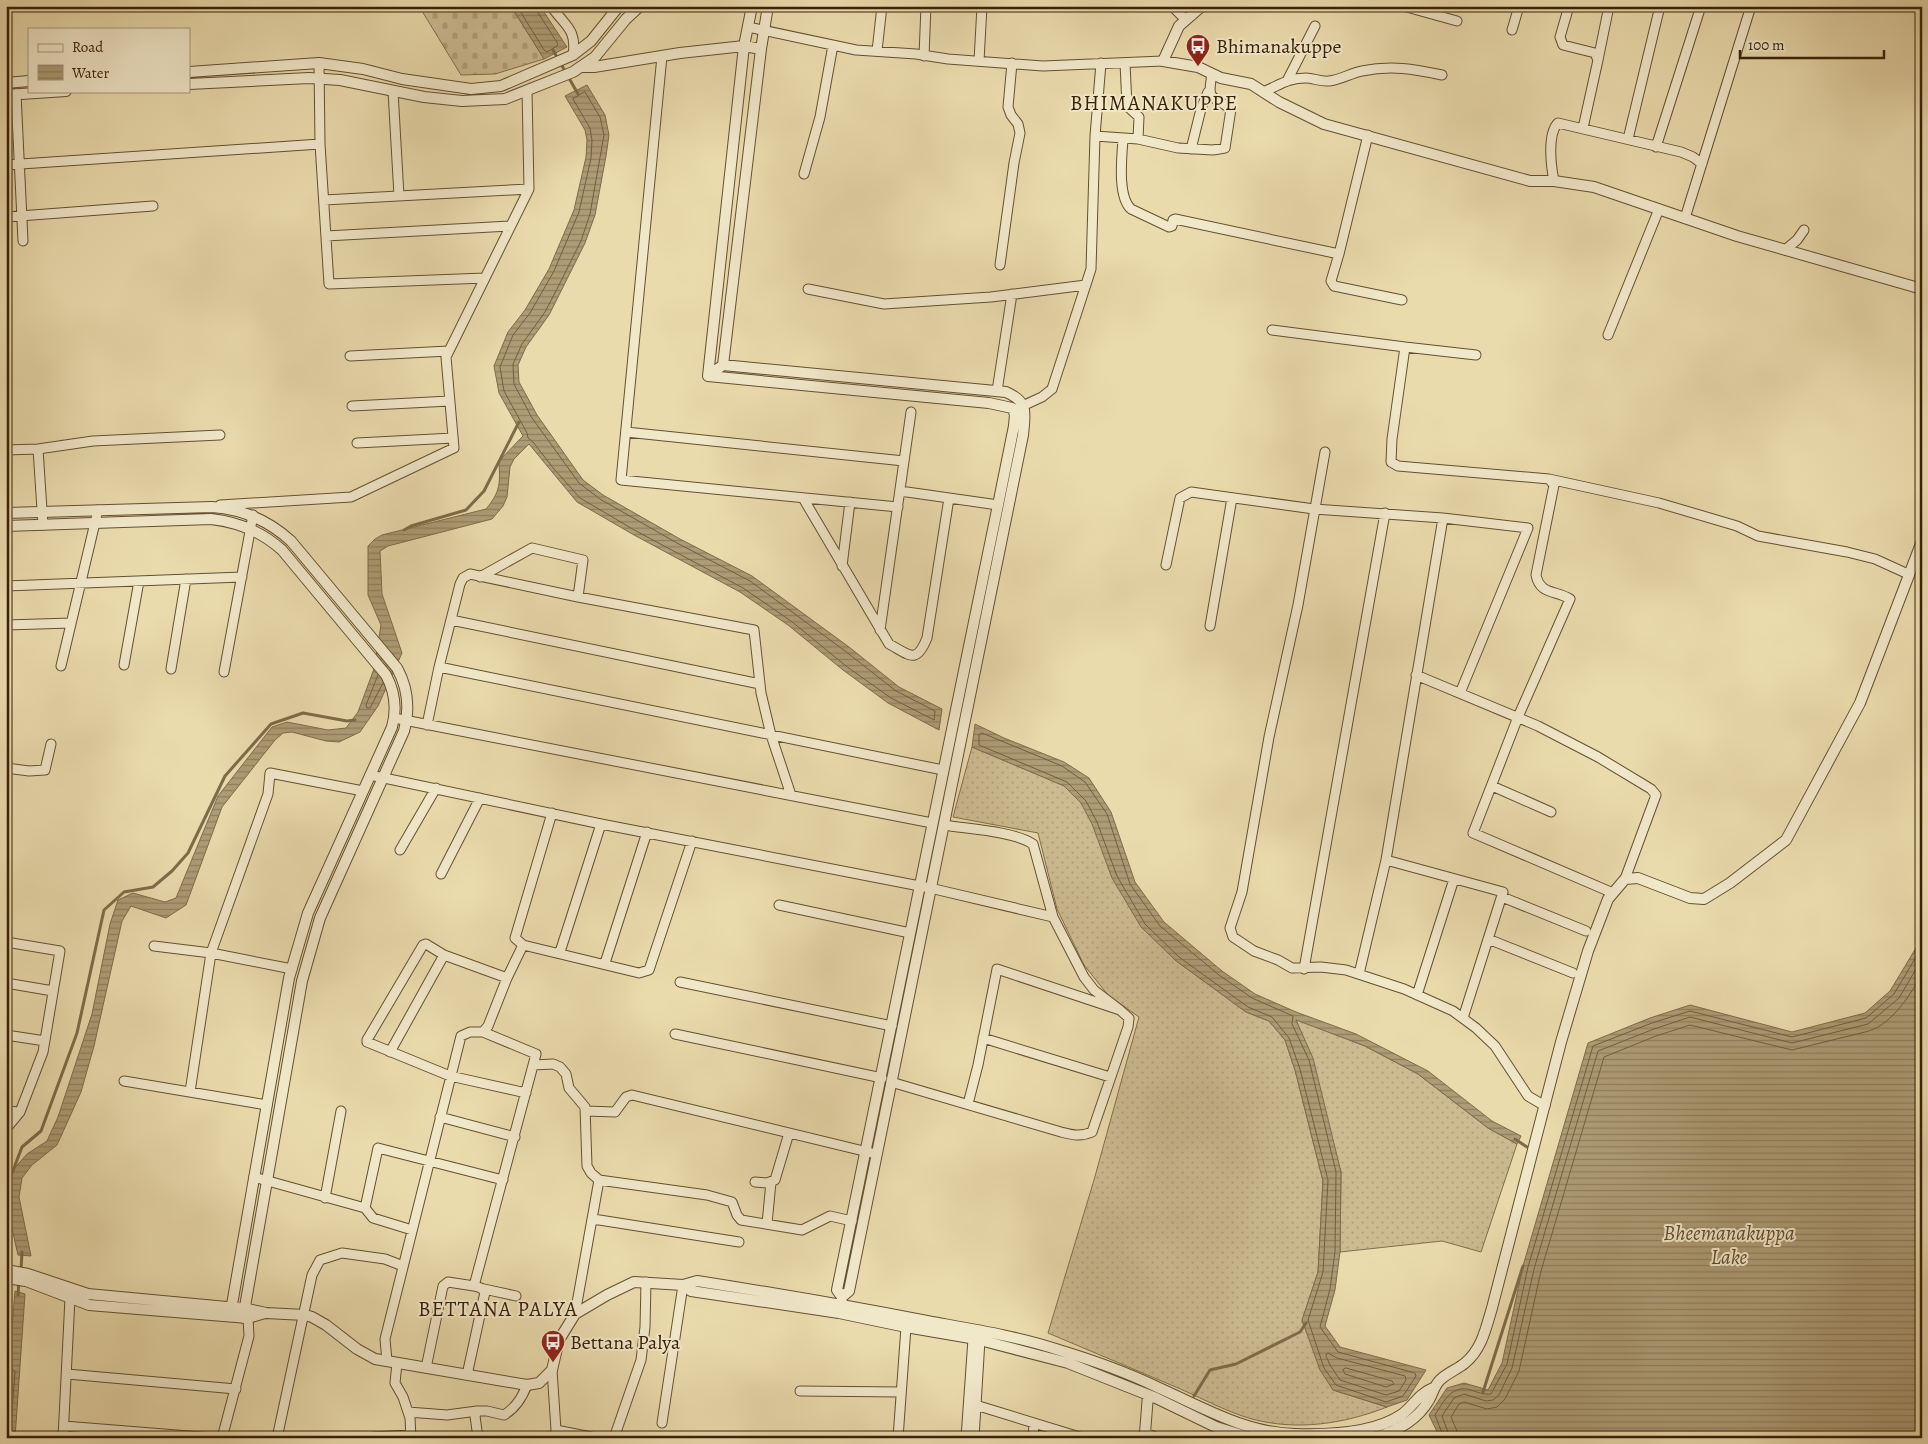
<svg xmlns="http://www.w3.org/2000/svg" width="1928" height="1444" viewBox="0 0 1928 1444" font-family="Alegreya,serif">
  <style>
    .grass { fill: url(#grass-dots); stroke: #826e4c }
    .cemetery { fill: url(#cemetery-stones); stroke: #826e4c }
    .water { fill: url(#water-rules); stroke: #7e6b49 }
    .lines { fill: none; stroke-linecap: round; stroke-linejoin: round }
    .shore { stroke: #725e3e; stroke-width: 1 }
    .stream { stroke: #7e6b49; stroke-width: 3 }
    .minor-casing { stroke: #645030; stroke-width: 11 }
    .tertiary-casing { stroke: #645030; stroke-width: 12 }
    .minor { stroke: #f1e8ca; stroke-width: 9 }
    .tertiary { stroke: #f1e8ca; stroke-width: 10 }
    .labels { text-anchor: middle; stroke-width: 4; stroke-linejoin: round; paint-order: stroke }
    .poi-label { font-size: 20px; fill: #372107; stroke: #f1e8ca; text-anchor: start }
    .neighbourhood-label { font-size: 21px; letter-spacing: 1px; fill: #372107; stroke: #f1e8ca }
    .water-label { font-size: 21px; font-style: italic; fill: #604c2e; stroke: #f1e8ca }
  </style>
  <defs>
    <pattern id="grass-dots" width="8" height="8" patternUnits="userSpaceOnUse" patternTransform="scale(1.25)"><rect width="8" height="8" fill="#ccbb91"/><path d="M2 2h.1M6 6h.1" fill="none" stroke="#b0a07c" stroke-width="1.8" stroke-linecap="round"/></pattern>
    <pattern id="cemetery-stones" width="16" height="16" patternUnits="userSpaceOnUse" patternTransform="scale(1.25)"><rect width="16" height="16" fill="#ccbb91"/><path d="M2 7V4a2 2 0 0 1 4 0v3zM10 15v-3a2 2 0 0 1 4 0v3z" fill="#b0a07c"/></pattern>
    <pattern id="water-rules" width="6" height="5" patternUnits="userSpaceOnUse" patternTransform="scale(1.25)"><rect width="6" height="5" fill="#ad9c75"/><path d="M0 2.5h6" fill="none" stroke="#8e7f5e"/></pattern>
  </defs>
  <rect width="100%" height="100%" fill="#eadbad"/>
  <filter id="stains"><feTurbulence type="fractalNoise" baseFrequency=".004" numOctaves="4"/><feColorMatrix values="0 0 0 0 .2 0 0 0 0 .09 0 0 0 0 .02 0 0 0 .5 -.17"/></filter>
  <radialGradient id="worn" r=".72"><stop offset=".6" stop-color="#630" stop-opacity="0"/><stop offset="1" stop-color="#630" stop-opacity=".3"/></radialGradient>
  <!-- grass -->
  <path class="grass" d="M972,747L1063,785L1081,803L1175,960L1246,1012L1269,1021L1285,1040L1295,1070L1323,1181L1318,1272L1302,1321L1333,1390L1387,1407C1344,1424 1297,1431 1252,1419C1224,1411 1198,1396 1171,1385C1130,1368 1089,1350 1048,1333L1094,1180L1139,1017L1108,995L1084,965L1057,909L1038,833L953,817Z
    M1296,1019L1365,1046L1418,1074L1488,1128L1517,1144L1481,1252L1442,1241L1340,1252L1341,1172Z"/>
  <!-- cemetery -->
  <path class="cemetery" d="M419,6H511L544,59L495,74L461,75Z"/>
  <!-- water -->
  <path class="water" d="M511,6H540L567,47L544,59Z
    M587,85L605,115L609,135L606,156L595,215L585,243L549,315L526,347L518,365L519,382L537,415L583,480L603,495L680,539L752,576L849,647L899,687L942,709L939,730L888,703L843,670L788,625L740,592L634,535L577,502L529,444L514,459L510,467L507,497L503,506L492,519L388,546L380,551L382,594L402,653L378,706L360,732L339,742L326,741L292,732L283,733L275,740L222,807L186,905L166,918L131,906L122,921L94,1046L81,1092L57,1145L32,1165L22,1178L19,1197L31,1256L18,1255L8,1211V1191L13,1170L27,1154L47,1141L58,1117L92,1014L110,924L118,900L133,893L165,902L176,898L218,796L272,727L287,722L328,730L346,728L358,712L374,669L381,625L368,595V546L375,539L382,535L486,509C501,491 500,483 499,461L523,436L499,393L494,366L508,332L525,310L549,269L574,210L586,157L587,140L585,130L565,96Z
    M975,724L1004,738L1064,762L1089,778L1111,812L1135,882L1164,922L1222,971L1255,994L1296,1012L1356,1034L1428,1071L1492,1121L1521,1136L1517,1144L1488,1128L1418,1074L1365,1046L1296,1020L1313,1058L1341,1172L1340,1252L1335,1290L1325,1326L1340,1347L1426,1370L1407,1400L1387,1407L1333,1390L1320,1370L1302,1320L1318,1272L1323,1181L1295,1070L1285,1040L1269,1021L1246,1012L1175,960L1141,927L1112,878L1092,824L1081,803L1064,786L972,747Z
    M1922,938V1438H1440L1429,1415L1447,1388L1464,1383L1488,1390L1502,1363L1523,1266L1588,1043L1650,1018L1690,1005L1792,1032L1865,1013L1890,991Z
    M15,1291L25,1294L15,1438H6V1398Z"/>
  <g class="lines">
    <!-- shore -->
    <path class="shore" d="M517,6L544,50L547,52L557,46L558,44L537,11L536,6
      M585,92L600,117L604,135L590,214L581,241L557,289L545,312L522,344L513,364L514,384L532,418L579,483L600,499L677,543L750,581L845,651L896,691L935,711L934,720L891,698L846,666L791,621L743,588L636,531L580,498L554,469L533,442L528,438L527,433L504,391L500,367L513,335L530,313L554,271L579,212L591,158L592,140L590,128L573,99Z
      M378,675L366,705L367,708H370L383,683
      M982,733L1062,766L1085,782L1107,814L1130,884L1160,926L1219,975L1252,998L1293,1016L1292,1024L1309,1060L1336,1172L1335,1252L1330,1289L1320,1327L1338,1352L1415,1373L1416,1376L1403,1396L1386,1402L1336,1385L1324,1368L1308,1320L1323,1272L1328,1180L1300,1069L1289,1038L1272,1017L1248,1007L1179,957L1145,924L1117,876L1097,822L1086,801L1067,782L979,745V735Z
      M1328,1353L1337,1358L1405,1376L1406,1380L1399,1391L1386,1395L1340,1380L1330,1365L1326,1356Z
      M1346,1368L1392,1381L1394,1384L1386,1387L1345,1374L1343,1370Z
      M6,1370L12,1369L15,1371L10,1438
      M1444,1438L1435,1415C1444,1401 1452,1384 1471,1390C1477,1392 1484,1395 1491,1394L1507,1364L1528,1267L1593,1046L1652,1023L1690,1011L1792,1037L1866,1018L1894,994L1922,947
      M1450,1438L1442,1416L1454,1398L1464,1394L1486,1401L1493,1400L1499,1395L1512,1368L1534,1269L1598,1051L1654,1029L1690,1017L1792,1043L1868,1024L1899,998L1922,959
      M1458,1438L1457,1431L1451,1417L1459,1404L1464,1402L1487,1409L1497,1407L1505,1399L1519,1371L1541,1271L1604,1057L1656,1036L1690,1025L1792,1050L1869,1031C1893,1023 1910,995 1922,974"/>
    <!-- stream -->
    <path class="stream" d="M553,50L578,94
      M404,530L411,526L466,510L484,491L519,422
      M1515,1139L1527,1147
      M10,1186L9,1181L22,1147L41,1131L77,1033L104,910L124,892L153,887L172,871L188,853L225,776L271,724L303,713L347,721L355,720
      M21,1270L22,1252
      M18,1295L19,1281
      M1483,1392L1523,1266
      M1194,1396L1210,1370L1236,1364L1300,1332L1306,1323"/>
    <defs>
      <path id="minor" d="M551,6C565,26 577,29 573,55
        M1172,6L1186,20
        M1403,6L1457,21
        M1569,6L1560,37L1563,45L1595,53L1598,60L1583,128
        M748,27L856,50L916,54L948,59L1043,66L1163,61
        M1512,30L1519,6
        M877,51L882,6
        M662,56L621,480L898,507
        M924,56L926,6
        M1598,60L1609,6
        M979,61L982,6
        M319,63L320,144L329,284L485,278
        M1125,63L1127,106L1139,117L1138,139
        M1288,79L1315,26
        M393,91L399,196
        M1263,92C1280,85 1287,78 1306,78C1313,78 1321,82 1329,81C1340,80 1351,73 1362,71C1391,65 1414,69 1442,75
        M16,94L23,241
        M1368,135L1339,254L1331,281L1334,286L1402,300
        M1095,136L1138,139L1178,148L1213,150L1225,148L1231,109C1211,94 1207,102 1212,74
        M1123,139C1122,156 1117,196 1131,209L1169,227L1172,226L1173,220L1175,219L1339,254
        M1628,139L1660,6
        M1656,147L1701,6
        M1191,149L1201,109L1208,92
        M6,165L320,144
        M804,174L820,117L833,45
        M1554,181C1551,166 1547,134 1558,123L1681,152L1693,157L1702,164
        M324,200L529,189
        M6,217L153,206
        M1685,218L1751,6
        M326,236L510,226
        M1785,250L1797,240L1804,230
        M1000,265L1014,163L1020,133L1018,124L1011,115L1008,107L1012,63
        M808,289L884,304L991,297L1086,285
        M1272,330L1405,347
        M1608,335L1659,209
        M1476,355L1405,347L1392,439L1391,462L1398,466L1549,479L1554,485L1536,575C1540,595 1556,590 1570,599L1518,717L1473,833L1613,893
        M350,356L449,351
        M997,391L1012,294
        M352,406L450,401
        M1018,408L1042,397L1052,389L1091,269L1095,136L1101,63
        M626,432L904,461
        M357,443L453,438
        M38,449L43,525
        M6,450L38,449L93,441L220,435
        M1325,452L1298,605L1269,737L1242,892L1230,928L1233,937L1254,951L1278,960L1292,968L1321,967L1346,970L1404,989L1453,1011L1476,1028L1495,1046L1528,1096L1545,1106
        M1549,479L1659,503L1737,526L1758,536L1847,552L1875,559L1908,574
        M900,491L998,505
        M803,498L889,644C910,655 916,665 927,638L949,498
        M220,505L351,497L454,448L446,357L529,189L527,91
        M1166,565L1180,498L1191,492L1314,509L1443,518L1528,528L1460,693
        M842,566L850,502
        M480,577L532,548L583,560L578,597
        M6,586L242,577
        M451,620L760,684
        M6,625L71,623
        M1210,626L1232,498
        M880,630L911,412
        M124,665L139,581
        M61,666L98,510
        M439,667L460,584L463,578L470,574L578,597L754,630L761,693L771,735L791,795
        M171,669L186,579
        M224,672L253,515
        M1416,675L1538,726L1598,757L1651,789L1656,795L1625,879
        M394,718L932,823
        M427,725L439,667L943,770
        M6,768L29,771L45,770L51,744
        M370,775L601,824L930,888L1053,917L1084,977L1094,990L1120,1010
        M1492,786L1551,812
        M944,825C968,829 1013,831 1033,844L1053,917
        M400,850L436,788
        M1386,860L1503,892L1463,1018
        M441,874L480,798
        M1502,897L1586,931
        M779,905L910,933
        M1488,939L1573,973
        M6,942L60,951L43,1052L20,1112L6,1129
        M523,945L639,973L649,970L692,841
        M154,946L211,953L292,969
        M560,952L601,824
        M444,955L426,944L423,945L367,1040V1042L450,1076L526,1093
        M605,963L647,832
        M1304,969L1385,513
        M1359,974L1386,860L1443,518
        M680,982L892,1026
        M6,983L53,991
        M1417,995L1454,879
        M675,1034L882,1078
        M6,1035L45,1041
        M983,1038L1110,1077
        M390,1052L444,955L507,978
        M533,1065L553,1064L560,1067L566,1074L569,1088L585,1107L587,1166L591,1173L599,1180L575,1314
        M124,1081L267,1105
        M891,1082L1061,1132C1073,1135 1080,1137 1092,1132L1128,1027L1129,1018L1120,1010L997,969L978,1065L968,1104
        M190,1092L211,953L268,794L270,773L363,791
        M6,1111L20,1112
        M586,1111L615,1112L626,1097L632,1095L876,1154
        M440,1117L515,1137
        M254,1177L365,1208L373,1218L412,1230
        M599,1180L707,1195L732,1202L737,1215L741,1220L802,1230L830,1216L852,1221
        M755,1182L767,1183L775,1180L789,1133
        M325,1198L341,1111
        M365,1208L378,1148L503,1180
        M593,1219L739,1242
        M767,1224L771,1182
        M484,1289L516,1296
        M387,1361L385,1339L461,1036L470,1032H483L488,1026L507,978L523,945L515,938L552,813
        M397,1363L395,1383L403,1397L410,1418L411,1438
        M426,1368L443,1286L448,1282L474,1286
        M552,1370L556,1430L554,1438
        M67,1374L236,1389
        M467,1375L485,1292L481,1288L474,1286L536,1054L483,1032
        M800,1391L901,1392
        M969,1403L1083,1438
        M408,1412L447,1415L477,1411
        M662,1423L683,1285
        M64,1426L214,1438
        M556,1430L596,1438
        M373,1437L411,1435
        M63,1438L70,1298
        M222,1438L249,1336L248,1318
        M277,1438L312,1275L320,1260L342,1253L385,1259L403,1266
        M478,1438L475,1416L477,1411H487L504,1415C516,1408 522,1398 527,1385
        M614,1438L641,1360L645,1327L646,1282
        M898,1438L906,1327
        M966,1438L973,1339
        M974,1438L980,1340
        M1033,1438L1034,1423"/>
      <path id="tertiary" d="M1202,6L1179,26L1163,61L1198,67L1221,78L1251,84L1279,102L1324,124L1530,181H1554L1594,187L1737,236L1922,289
        M581,67H594L680,53L744,46L761,49
        M189,72L319,63L363,69L402,79L471,89L501,86L573,55L591,41L619,6
        M6,83L29,81
        M189,84L309,78L340,80L424,97L462,101L505,99L573,72L595,57L626,19L640,6
        M6,95L66,91
        M723,365L761,49L768,6
        M708,376L723,365L1006,392C1029,402 1025,413 1023,435L849,1291L842,1297L839,1313
        M708,376L989,403L1012,408L1015,414L1014,426L998,505L837,1290L842,1297
        M708,376L744,46L752,6
        M6,513L212,507C243,509 268,520 291,541L397,668C408,688 410,709 404,731L320,918L302,981L243,1318
        M6,526L211,519C239,522 262,532 282,550L386,675C395,692 397,709 392,727L308,913L289,978L230,1316
        M6,1270L28,1274L88,1294L248,1309L266,1313L305,1315L312,1317L326,1325L357,1349L375,1359L527,1385L539,1383L552,1370L559,1340L575,1314L607,1295L634,1282L683,1285L697,1281C774,1293 850,1306 927,1321C971,1329 1017,1336 1059,1350C1092,1360 1126,1372 1157,1387C1202,1407 1245,1433 1295,1434C1327,1435 1374,1433 1401,1415C1414,1406 1417,1395 1433,1388
        M6,1278L26,1281L89,1305L248,1318L265,1313
        M683,1285L691,1291L839,1313L906,1327L976,1339L1068,1363L1156,1398L1216,1427L1251,1438
        M1148,1395L1145,1433L1156,1438
        M1373,1438C1395,1432 1417,1421 1429,1400C1433,1393 1434,1386 1440,1380C1447,1373 1458,1369 1465,1363C1482,1349 1486,1328 1492,1308L1561,1042L1588,951L1608,899L1625,879L1638,878L1690,898L1704,899L1730,883L1786,840L1860,703L1922,541"/>
    </defs>
    <!-- minor casing -->
    <use href="#minor" class="minor-casing"/>
    <!-- tertiary casing -->
    <use href="#tertiary" class="tertiary-casing"/>
    <!-- minor -->
    <use href="#minor" class="minor"/>
    <!-- tertiary -->
    <use href="#tertiary" class="tertiary"/>
  </g>
  <!-- icons -->
  <defs>
    <symbol id="bus-pin" viewBox="-11 -11 22 30"><path d="M0 17L-7.5 6A9.5 9.5 0 1 1 7.5 6Z" fill="#8f2418" stroke="#f1e8ca"/><path d="M-5-6H5V4H4V6H2V4H-2V6H-4V4H-5ZM-3.5-4V0h7V-4ZM-3.5 1.2v1.5H-2V1.2ZM2 1.2v1.5H3.5V1.2Z" fill="#fff"/></symbol>
  </defs>
  <g fill-rule="evenodd">
    <use href="#bus-pin" x="1184" y="32" width="28" height="38"/>
    <use href="#bus-pin" x="539" y="1328" width="28" height="38"/>
  </g>
  <g class="labels">
    <!-- poi labels -->
    <g class="poi-label">
      <text x="1216" y="53">Bhimanakuppe</text>
      <text x="570" y="1349">Bettana Palya</text>
    </g>
    <!-- neighbourhood labels -->
    <g class="neighbourhood-label">
      <text x="1154" y="110">BHIMANAKUPPE</text>
      <text x="498" y="1316">BETTANA PALYA</text>
    </g>
    <!-- water labels -->
    <g class="water-label">
      <text x="1729" y="1240">Bheemanakuppa<tspan x="1729" dy="24">Lake</tspan></text>
    </g>
  </g>
  <!-- margin -->
  <rect width="1928" height="1444" fill="none" stroke="#eadbad" stroke-width="25"/>
  <rect x="8" y="8" width="1913" height="1429" fill="none" stroke="#372107" stroke-width="2.5"/>
  <rect x="12" y="12" width="1903" height="1419" fill="none" stroke="#372107"/>
  <!-- legend -->
  <rect x="28" y="28" width="162" height="65" fill="#f1e8ca" stroke="#a7987c"/>
  <rect x="38" y="44" width="25" height="8" fill="#f1e8ca" stroke="#a7987c"/>
  <text x="72" y="52" font-size="15" fill="#372107">Road</text>
  <rect x="38" y="65" width="25" height="15" fill="url(#water-rules)" stroke="#a7987c"/>
  <text x="72" y="78" font-size="15" fill="#372107">Water</text>
  <!-- scale -->
  <path d="M1740 50v8h144v-8" fill="none" stroke="#372107" stroke-width="2.5"/>
  <text x="1748" y="50" font-size="15" fill="#372107" stroke="#f1e8ca" stroke-width="4" paint-order="stroke">100 m</text>
  <rect width="100%" height="100%" filter="url(#stains)"/>
  <rect width="100%" height="100%" fill="url(#worn)"/>
</svg>
